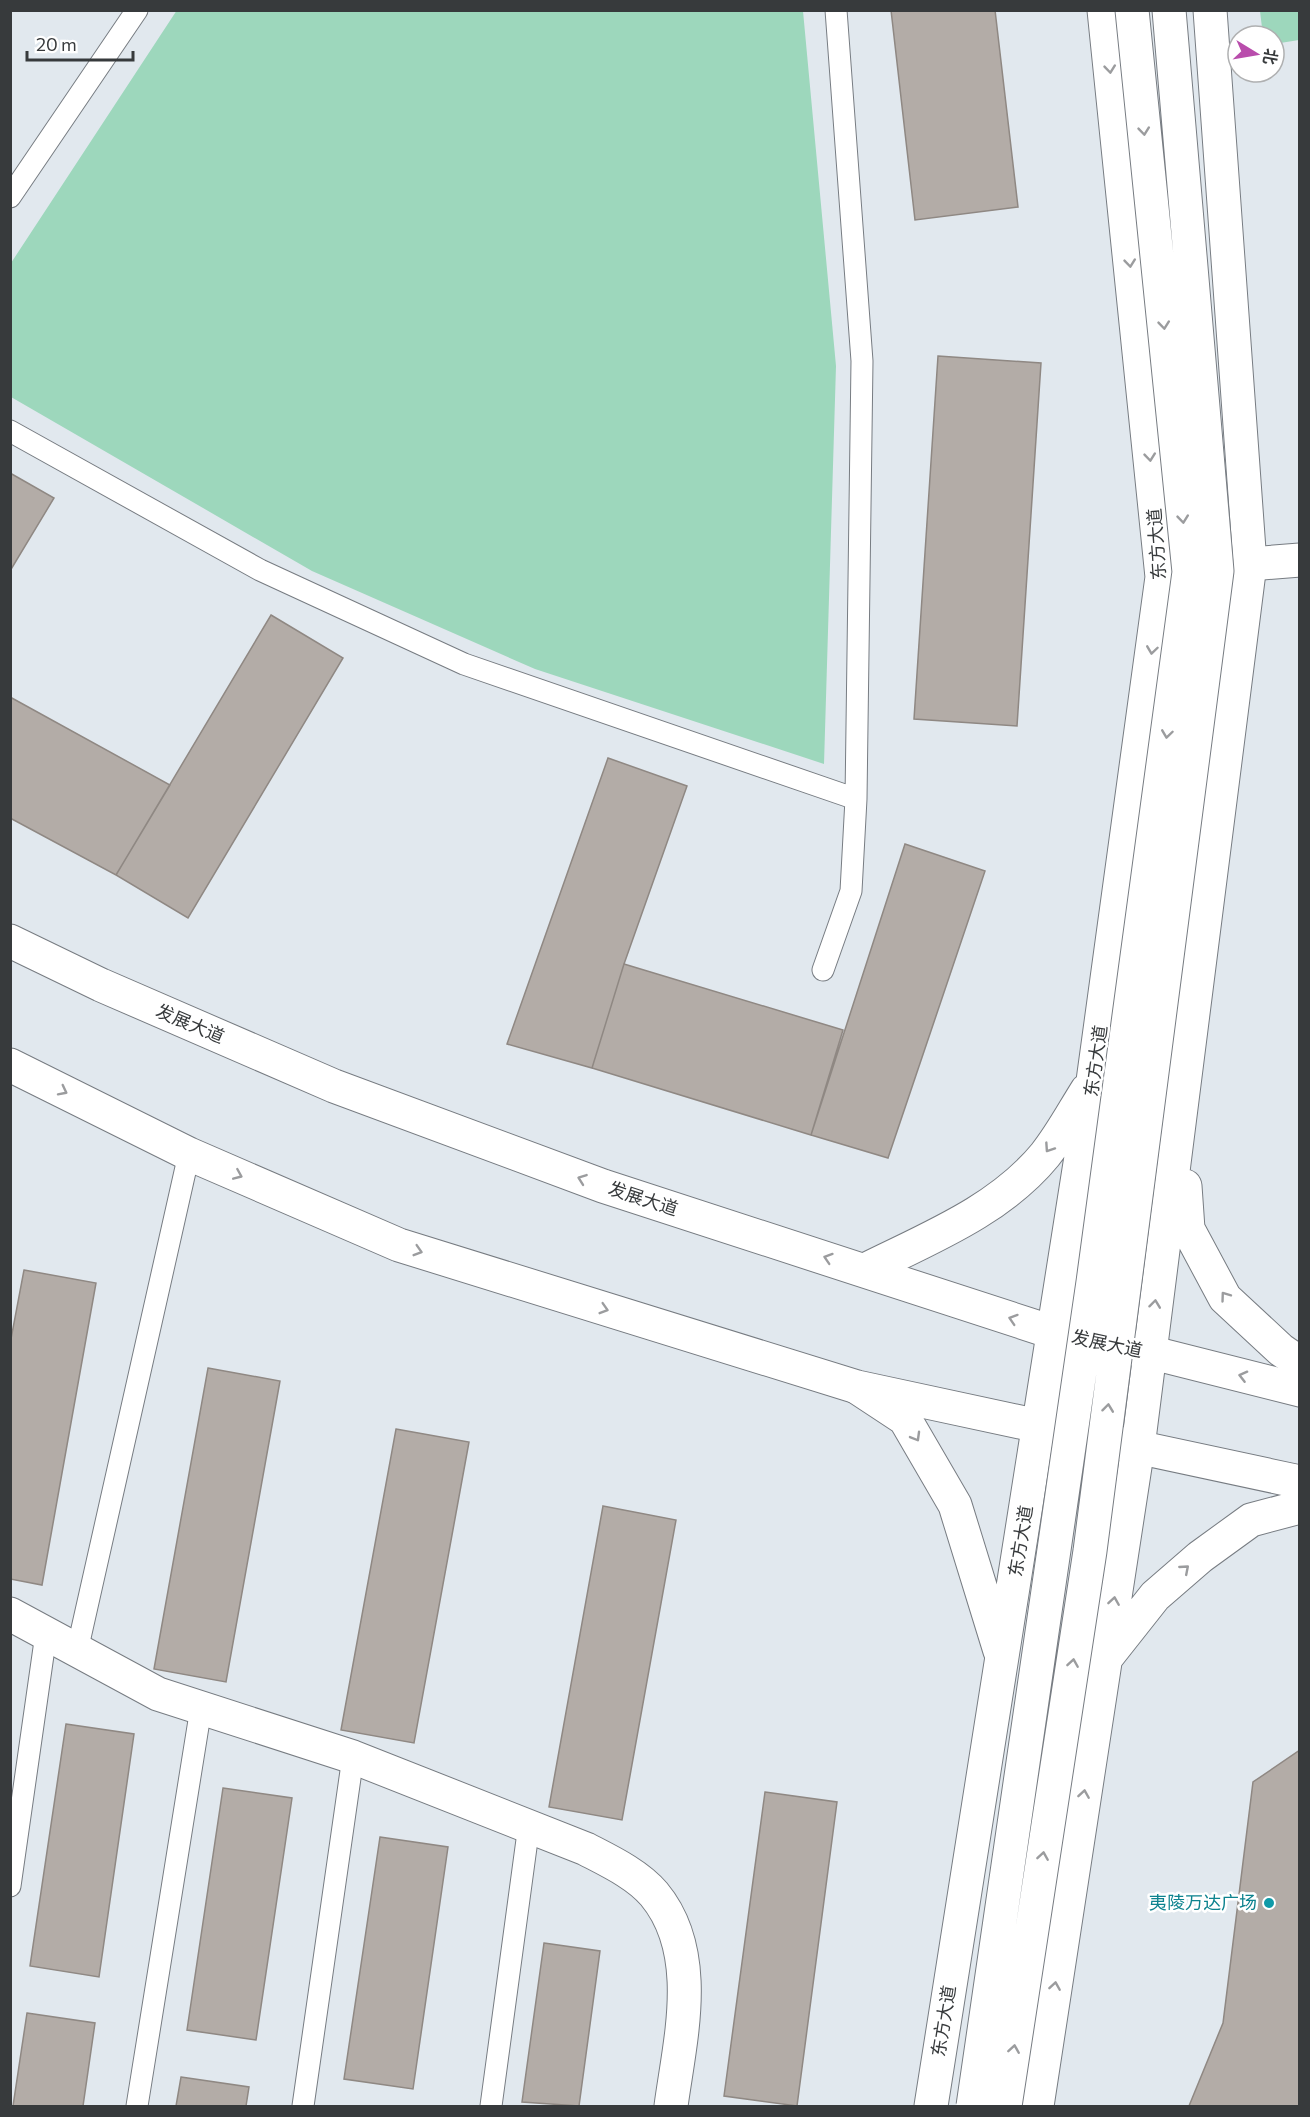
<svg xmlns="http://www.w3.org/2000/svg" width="1310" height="2117" viewBox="0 0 1310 2117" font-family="Commissioner,'Noto Sans SC',sans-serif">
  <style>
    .green { fill: #9dd7bc }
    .building { fill: #b3aca7; stroke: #8f8883; stroke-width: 1.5 }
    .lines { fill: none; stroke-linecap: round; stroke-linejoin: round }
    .lane-casing { stroke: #777c82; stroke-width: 23 }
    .street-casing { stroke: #777c82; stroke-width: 35 }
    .secondary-casing { stroke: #777c82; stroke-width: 35 }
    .primary-casing { stroke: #777c82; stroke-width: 35 }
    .highway-casing { stroke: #777c82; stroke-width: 35 }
    .lane { stroke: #fff; stroke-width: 21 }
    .street { stroke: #fff; stroke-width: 33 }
    .secondary { stroke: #fff; stroke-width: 33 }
    .primary { stroke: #fff; stroke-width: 33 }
    .highway { stroke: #fff; stroke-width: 33 }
    .primary-bridge-casing { stroke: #777c82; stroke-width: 35; stroke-linecap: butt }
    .primary-bridge { stroke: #fff; stroke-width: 33 }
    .oneway { stroke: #9b9c9e }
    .culture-dot { fill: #0f9aa8; stroke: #fff; stroke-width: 2 }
    .labels { text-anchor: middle; stroke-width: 5; stroke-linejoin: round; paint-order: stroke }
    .street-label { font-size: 18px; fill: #373a3c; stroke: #fff }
    .culture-label { font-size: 18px; fill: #0d838f; stroke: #fff; text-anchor: end }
  </style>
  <rect width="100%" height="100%" fill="#e1e8ee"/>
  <!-- green -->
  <path class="green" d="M177,10L803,11L836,366L824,764L535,669L312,571L11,397V263Z
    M1260,11H1299V40L1274,44V36H1263Z"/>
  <!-- building -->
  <path class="building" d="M891,10H995L1018,207L915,220Z
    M938,356L1041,363L1017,726L914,719Z
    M10,473L54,498L10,571Z
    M271,615L343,658L188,918L116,875Z
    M10,697L170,785L116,875L10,818Z
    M608,758L687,786L624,964L592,1068L507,1044Z
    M905,844L985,871L888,1158L811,1135Z
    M624,964L843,1030L811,1135L592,1068Z
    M24,1270L96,1283L42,1585L10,1579V1344Z
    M208,1368L280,1381L226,1682L154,1669Z
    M396,1429L469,1442L414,1743L341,1730Z
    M603,1506L676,1520L622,1820L549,1807Z
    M66,1724L134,1734L99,1977L30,1966Z
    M1300,1750V2106H1189L1223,2023L1253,1782Z
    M223,1788L292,1798L256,2040L187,2030Z
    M765,1792L837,1802L797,2106L724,2096Z
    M380,1837L448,1847L413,2089L344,2079Z
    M544,1943L600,1951L579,2106L522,2102Z
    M27,2013L95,2023L83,2106H13Z
    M181,2077L249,2087L246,2106H176Z"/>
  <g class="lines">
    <defs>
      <path id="lane" d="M10,197L137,10
        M10,431L260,570L464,664L856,799L862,361L836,10
        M823,970L851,891L856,799
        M77,1651L189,1154
        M10,1886L46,1634
        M137,2106L201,1708
        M303,2106L353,1757
        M491,2106L529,1825"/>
      <path id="street" d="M10,1614L158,1694L353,1757L586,1849C609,1861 637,1874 654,1894C703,1953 680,2039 671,2106"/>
      <path id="secondary" d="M1250,564L1300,560"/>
      <path id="primary" d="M1185,1186L1188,1229L1225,1298L1281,1350L1300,1363
        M865,1270C927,1239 999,1211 1045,1155C1061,1135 1073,1112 1087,1090
        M858,1388L905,1419L955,1505L1000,1651
        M1106,1658L1155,1596L1200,1557L1251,1520L1300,1507
        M931,2106L1093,1081L1162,577L1104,10
        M1037,2106L1138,1447L1250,564L1210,10"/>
      <path id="highway" d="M10,941L101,985L334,1086L603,1186L1055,1333L1149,1352L1300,1390
        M10,1065L189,1154L399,1245L857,1387L1300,1482"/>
    </defs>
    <!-- lane casing -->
    <use href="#lane" class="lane-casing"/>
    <!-- street casing -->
    <use href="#street" class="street-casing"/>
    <!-- secondary casing -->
    <use href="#secondary" class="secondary-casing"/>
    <!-- primary casing -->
    <use href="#primary" class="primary-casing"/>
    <!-- highway casing -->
    <use href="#highway" class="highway-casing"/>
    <!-- lane -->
    <use href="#lane" class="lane"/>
    <!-- street -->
    <use href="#street" class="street"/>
    <!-- secondary -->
    <use href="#secondary" class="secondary"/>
    <!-- primary -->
    <use href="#primary" class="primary"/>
    <!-- highway -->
    <use href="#highway" class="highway"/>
    <defs>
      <path id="primary-bridge" d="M973,2106L1093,1282L1189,572L1132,10
        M1005,2106L1090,1551L1217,571L1169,10"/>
    </defs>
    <!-- primary-bridge casing -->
    <use href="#primary-bridge" class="primary-bridge-casing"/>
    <!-- primary-bridge -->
    <use href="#primary-bridge" class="primary-bridge"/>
  </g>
  <!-- one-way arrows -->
  <defs><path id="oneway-chevron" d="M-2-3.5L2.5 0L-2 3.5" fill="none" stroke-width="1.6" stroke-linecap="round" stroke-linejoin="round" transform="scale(1.5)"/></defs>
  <g class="oneway">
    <use href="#oneway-chevron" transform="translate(1110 69) rotate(84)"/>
    <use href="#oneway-chevron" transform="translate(1144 131) rotate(84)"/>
    <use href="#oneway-chevron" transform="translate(1130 263) rotate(84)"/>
    <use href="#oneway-chevron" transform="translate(1164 325) rotate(84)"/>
    <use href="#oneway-chevron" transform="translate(1150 457) rotate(84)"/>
    <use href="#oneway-chevron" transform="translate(1183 519) rotate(84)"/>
    <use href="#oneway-chevron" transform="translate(1152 650) rotate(98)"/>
    <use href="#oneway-chevron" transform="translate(1167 734) rotate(98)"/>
    <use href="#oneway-chevron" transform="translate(63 1091) rotate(27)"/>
    <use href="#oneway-chevron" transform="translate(1049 1148) rotate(124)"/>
    <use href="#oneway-chevron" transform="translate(238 1175) rotate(23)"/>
    <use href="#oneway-chevron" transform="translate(582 1179) rotate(-160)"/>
    <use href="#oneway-chevron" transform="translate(418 1251) rotate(17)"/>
    <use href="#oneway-chevron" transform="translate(828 1258) rotate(-162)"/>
    <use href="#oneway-chevron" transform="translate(1225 1296) rotate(-126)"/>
    <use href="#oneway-chevron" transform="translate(1155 1304) rotate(-83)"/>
    <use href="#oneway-chevron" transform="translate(604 1309) rotate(17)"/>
    <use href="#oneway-chevron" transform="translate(1013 1319) rotate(-162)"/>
    <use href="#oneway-chevron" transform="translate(1243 1376) rotate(-166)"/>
    <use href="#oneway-chevron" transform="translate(1108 1408) rotate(-83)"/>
    <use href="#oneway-chevron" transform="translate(916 1437) rotate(60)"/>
    <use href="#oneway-chevron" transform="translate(1185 1569) rotate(-41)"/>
    <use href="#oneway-chevron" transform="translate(1114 1601) rotate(-81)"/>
    <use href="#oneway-chevron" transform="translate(1073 1663) rotate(-81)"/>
    <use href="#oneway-chevron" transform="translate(1084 1794) rotate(-81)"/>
    <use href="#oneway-chevron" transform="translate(1043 1856) rotate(-81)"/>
    <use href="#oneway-chevron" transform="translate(1055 1986) rotate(-81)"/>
    <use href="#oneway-chevron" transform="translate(1014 2049) rotate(-81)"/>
  </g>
  <!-- markers -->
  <circle class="culture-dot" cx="1269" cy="1903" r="6"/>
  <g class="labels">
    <!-- street labels -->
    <g class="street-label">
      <text transform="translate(1157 544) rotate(-94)" y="6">东方大道</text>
      <text transform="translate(190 1024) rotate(23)" y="6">发展大道</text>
      <text transform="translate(1096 1061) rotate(-82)" y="6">东方大道</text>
      <text transform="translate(643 1199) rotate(18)" y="6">发展大道</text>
      <text transform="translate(1107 1344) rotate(12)" y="6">发展大道</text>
      <text transform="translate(1021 1541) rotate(-81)" y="6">东方大道</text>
      <text transform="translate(944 2021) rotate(-81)" y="6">东方大道</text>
    </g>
    <!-- culture labels -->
    <g class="culture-label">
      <text x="1257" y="1909">夷陵万达广场</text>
    </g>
  </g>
  <!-- border -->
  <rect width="1310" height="2117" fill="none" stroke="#373a3c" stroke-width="24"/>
  <!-- north arrow -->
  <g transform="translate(1256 54) rotate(101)"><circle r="28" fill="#ffffff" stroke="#afb0b1" stroke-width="1.5"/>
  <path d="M0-4.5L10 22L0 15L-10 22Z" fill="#b94dac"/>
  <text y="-9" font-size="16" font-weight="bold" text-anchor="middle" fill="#373a3c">北</text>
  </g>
  <!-- scale -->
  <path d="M27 51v9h106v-9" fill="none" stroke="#373a3c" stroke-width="3"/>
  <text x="36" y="51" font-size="18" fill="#373a3c" stroke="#ffffff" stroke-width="4.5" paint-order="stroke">20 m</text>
</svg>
